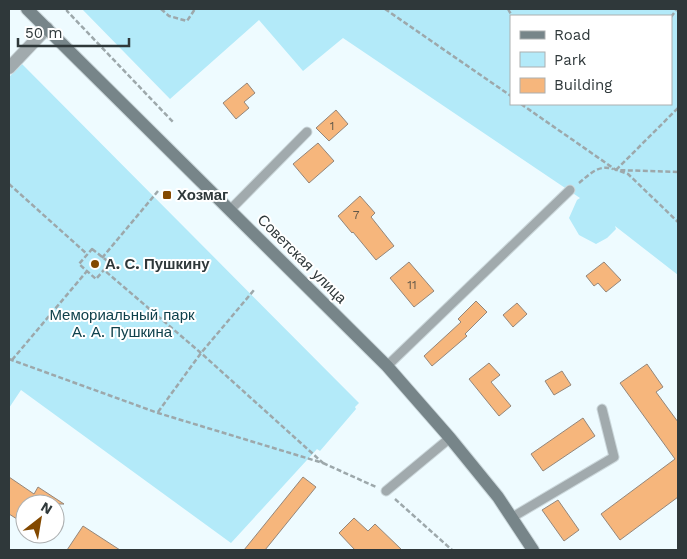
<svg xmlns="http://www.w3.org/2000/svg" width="687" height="559" viewBox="0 0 687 559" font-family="'Work Sans',sans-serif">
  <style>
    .green { fill: #b3eaf9; fill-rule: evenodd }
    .building { fill: #f6b67c; stroke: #94867a }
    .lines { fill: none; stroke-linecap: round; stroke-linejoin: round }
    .service-casing { stroke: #ccd8dc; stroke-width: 11 }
    .minor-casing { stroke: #ccd8dc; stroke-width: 14 }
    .secondary-casing { stroke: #ccd8dc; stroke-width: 14 }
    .path { stroke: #9da8ab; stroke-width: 2.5; stroke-dasharray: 5 2.5; stroke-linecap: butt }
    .service { stroke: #a1aaad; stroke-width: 9 }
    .minor { stroke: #a1aaad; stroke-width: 12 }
    .secondary { stroke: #778589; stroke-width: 12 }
    .poi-dot { fill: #834900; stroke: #fff; stroke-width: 2 }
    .labels { text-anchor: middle; stroke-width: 4; stroke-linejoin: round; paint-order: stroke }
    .number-label { font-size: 12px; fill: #61584a }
    .poi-label { font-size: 15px; font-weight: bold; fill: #2f383a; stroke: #fff; text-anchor: start }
    .street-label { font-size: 15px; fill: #2f383a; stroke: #fff }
    .park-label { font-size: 15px; fill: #0f414c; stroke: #fff }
  </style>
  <rect width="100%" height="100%" fill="#eefbff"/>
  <!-- green -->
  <path class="green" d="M82,9H678V275L615,226L616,229L607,238L596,244L579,235L569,218L577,200L580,198L343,38L303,71L259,20L170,99ZM511,16H671V104H511Z
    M22,64L359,403L355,407L356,409L320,451L317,449L231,543L21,390L9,408V77Z"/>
  <!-- building -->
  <path class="building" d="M247,83L255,93L244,102L249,108L236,119L223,103Z
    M336,110L348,124L329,141L316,128Z
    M318,143L334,161L309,183L293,164Z
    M360,196L375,213L371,217L394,246L376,260L353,232L352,233L338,216Z
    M409,262L434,291L414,307L390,278Z
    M604,262L621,280L606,292L598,283L594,286L586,276Z
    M476,301L487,312L465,334L467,336L432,366L424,356L461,322L458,319Z
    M517,303L527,314L513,327L503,315Z
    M489,363L500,375L491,382L511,406L499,416L469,379Z
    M647,364L663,387L656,392L678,422V497L620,540L601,514L675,459L620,383Z
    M562,371L571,385L554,395L545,381Z
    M583,418L595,436L543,471L531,454Z
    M9,477L34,494L38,487L64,504H25V524L9,514Z
    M303,477L316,487L265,550H244Z
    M558,500L579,530L564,541L542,510Z
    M354,518L368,531L375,524L402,550H355L339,533Z
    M83,526L120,550H67Z"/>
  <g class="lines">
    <defs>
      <path id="service" d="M230,210L307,132
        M387,366L570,190
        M386,491L450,438
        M511,518L614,457L602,409"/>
      <path id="minor" d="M9,68L47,28"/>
      <path id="secondary" d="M27,9L387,366L450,438L498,497L533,550"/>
    </defs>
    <!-- service casing -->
    <use href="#service" class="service-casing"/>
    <!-- minor casing -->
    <use href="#minor" class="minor-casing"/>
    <!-- secondary casing -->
    <use href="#secondary" class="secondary-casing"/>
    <!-- path -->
    <path class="path" d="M67,9V11L174,123
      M161,9L169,16L187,21L195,9
      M385,9L511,96
      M508,9L512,16
      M671,17L677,9
      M521,104L616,170L678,172
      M616,170L678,108
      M620,171L628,174L678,222
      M579,183C589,175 598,164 613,169
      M9,184L87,254
      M92,249L110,263L96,279L79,264Z
      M102,258L158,191
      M9,359L158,413L323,463L201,353L104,270
      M12,360L87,271
      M158,412L201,353L254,290
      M323,463L376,487
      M395,499L452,550"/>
    <!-- service -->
    <use href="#service" class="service"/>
    <!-- minor -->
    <use href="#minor" class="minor"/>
    <!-- secondary -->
    <use href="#secondary" class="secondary"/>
  </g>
  <!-- markers -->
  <g class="poi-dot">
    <rect x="162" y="190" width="10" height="10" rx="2.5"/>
    <circle cx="95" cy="264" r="5"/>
  </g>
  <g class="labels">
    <!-- number labels -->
    <g class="number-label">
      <text x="332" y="130">1</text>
      <text x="356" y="219">7</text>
      <text x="412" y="289">11</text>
    </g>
    <!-- poi labels -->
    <g class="poi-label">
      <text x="177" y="200">Хозмаг</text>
      <text x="105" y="269">А. С. Пушкину</text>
    </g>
    <!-- street labels -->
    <g class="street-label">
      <text transform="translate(302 259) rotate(45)" y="5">Советская улица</text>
    </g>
    <!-- park labels -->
    <g class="park-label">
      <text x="122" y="320">Мемориальный парк<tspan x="122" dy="17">А. А. Пушкина</tspan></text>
    </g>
  </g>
  <!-- border -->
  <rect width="687" height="559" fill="none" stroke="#2f383a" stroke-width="20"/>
  <!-- legend -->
  <rect x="510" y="15" width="162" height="90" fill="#ffffff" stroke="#acafb0"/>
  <rect x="520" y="31" width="25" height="8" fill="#778589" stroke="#acafb0"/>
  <text x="554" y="40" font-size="15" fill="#2f383a">Road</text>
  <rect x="520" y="52" width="25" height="15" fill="#b3eaf9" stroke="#acafb0"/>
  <text x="554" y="65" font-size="15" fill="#2f383a">Park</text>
  <rect x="520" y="78" width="25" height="15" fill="#f6b67c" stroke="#acafb0"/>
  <text x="554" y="90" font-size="15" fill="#2f383a">Building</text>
  <!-- north arrow -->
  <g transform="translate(40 519) rotate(31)"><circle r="24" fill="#ffffff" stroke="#acafb0"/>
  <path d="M0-4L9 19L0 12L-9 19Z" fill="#834900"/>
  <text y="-8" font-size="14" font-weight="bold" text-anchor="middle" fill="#2f383a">N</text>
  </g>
  <!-- scale -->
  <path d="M18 38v8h111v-8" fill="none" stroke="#2f383a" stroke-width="2.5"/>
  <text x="25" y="38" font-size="15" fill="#2f383a" stroke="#ffffff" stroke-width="4" paint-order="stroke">50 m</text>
</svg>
